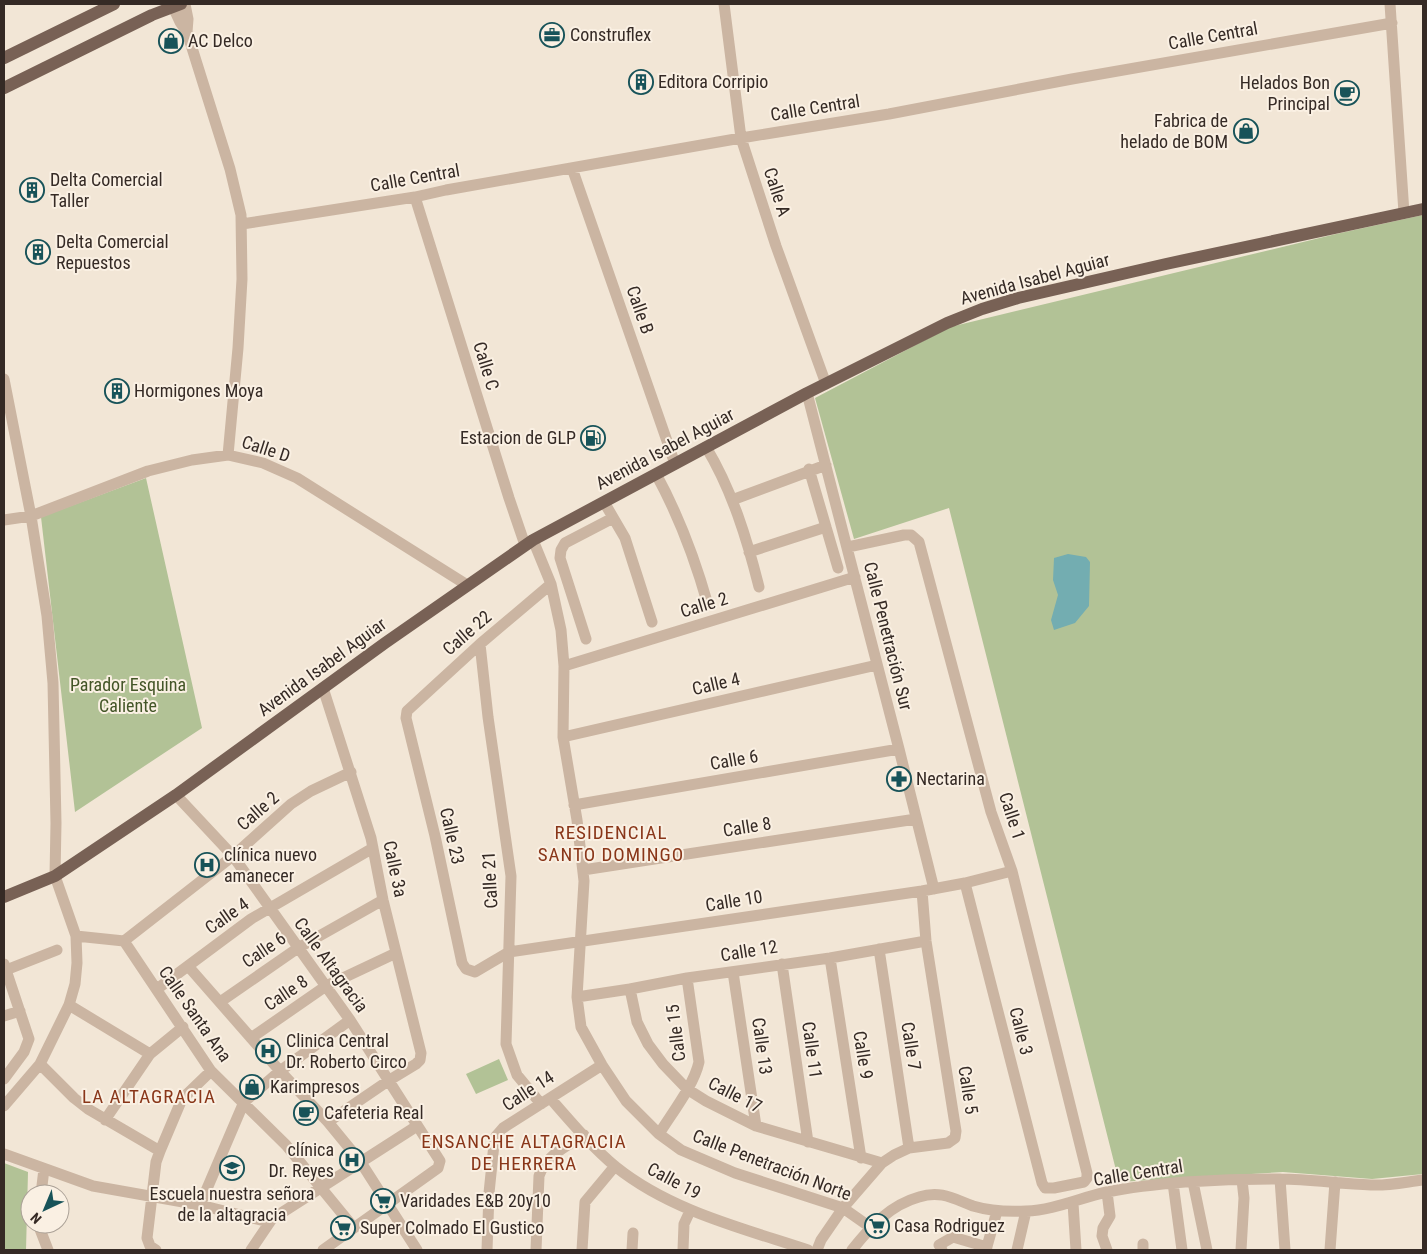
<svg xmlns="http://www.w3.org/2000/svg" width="1427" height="1254" viewBox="0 0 1427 1254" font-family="'Roboto Condensed',sans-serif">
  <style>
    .green { fill: #b2c296 }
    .water { fill: #73adb1 }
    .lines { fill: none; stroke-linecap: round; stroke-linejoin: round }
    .minor { stroke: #cbb5a2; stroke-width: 11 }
    .major { stroke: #786155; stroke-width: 12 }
    .labels { text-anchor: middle; stroke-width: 4; stroke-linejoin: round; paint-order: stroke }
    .poi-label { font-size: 18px; fill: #352a25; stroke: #faf0e3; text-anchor: start }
    .street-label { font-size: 18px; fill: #352a25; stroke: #faf0e3 }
    .park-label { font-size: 18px; fill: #435527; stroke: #faf0e3 }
    .neighbourhood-label { font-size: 19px; letter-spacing: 1px; fill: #893619; stroke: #faf0e3 }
  </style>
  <rect width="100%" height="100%" fill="#f2e6d6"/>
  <!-- green -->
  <path class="green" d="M1423,215V1174L1372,1179L1283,1172L1119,1182L949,508L854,539L815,398L950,327L1336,234Z
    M146,478L202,728L75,812L41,517Z
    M499,1059L508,1080L476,1094L466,1074Z
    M4,1163L28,1172L26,1250H4Z"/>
  <!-- water -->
  <path class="water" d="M1068,554L1086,557L1090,562L1089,606L1075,623L1054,630L1051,620L1058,595L1053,580L1054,558Z"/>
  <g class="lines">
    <!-- minor -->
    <path class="minor" d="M185,4L188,19L187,32L230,169L241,215L242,279L238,348L228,455
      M724,4L741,138L776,246L826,384
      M1390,4L1404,213
      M173,7L180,22L187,32
      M572,168L675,464
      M415,197L509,498L525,545
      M242,224L415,197L446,190L741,138L889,114L1072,79L1392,23
      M4,379L31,516L47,616L53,683L56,823L55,876L76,936L77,963L75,984L69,1005L40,1064L4,1106
      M807,393L899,749L934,889
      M706,447C732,490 747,539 759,587
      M809,469L838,568
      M656,474C679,516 695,559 708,605
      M732,500L826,465
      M604,502L625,538L652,622
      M4,520L31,516L148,471L192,460L228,455L263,463L297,478L467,585
      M533,540L551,584L561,630L564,666L563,737L577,820L584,881L577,997L581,1027L602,1065L626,1101L659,1134L681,1150L735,1173L843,1208L870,1227
      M848,547L904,535H911L919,542L991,812L1012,871L1087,1173V1178L1084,1182L1054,1188H1045L1042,1183L965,883
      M749,552L826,527
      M551,584L480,644L407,711L406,718L435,836L462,963L466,969L475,972L509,952L922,891L965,883L1012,871
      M586,639L560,558L561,550L565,543L613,518
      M480,644L488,717L511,876L506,1044L517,1075L541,1104
      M564,666L855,577
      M323,688L371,838L383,900L421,1053L420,1060L416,1064L388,1081L328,1122
      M563,737L877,665
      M176,795L233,856L350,1020L440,1161L438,1168L323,1250
      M574,805L899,749
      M583,870L916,819
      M76,936L124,941
      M124,941L211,1071L286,1145L354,1228
      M124,941L233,856L291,804L311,791L351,772
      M879,949L909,1148
      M830,958L861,1158
      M4,964L29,1039L24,1052L4,1079
      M782,964L808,1142
      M188,966L280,1071L328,1122L360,1161L417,1250
      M6,970L57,950
      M733,972L756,1126
      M157,989L251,919L373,848
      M630,989L637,1022L648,1044L663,1064L687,1089L706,1101L756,1126L882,1163
      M577,997L630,989L687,978L830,958L926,941
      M220,1002L298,948L383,900
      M69,1005L150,1054
      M4,1016L20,1011
      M251,1038L326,986L396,953
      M40,1064L74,1098L88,1109L160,1151
      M550,1098C571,1122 592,1147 616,1167C671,1211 742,1228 808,1250
      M105,1120L150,1054L183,1027
      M659,1134C672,1113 694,1085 699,1062L687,978
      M4,1154L93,1186L200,1205L269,1222
      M1280,1179L1285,1250
      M1193,1182L1207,1250
      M1173,1183L1182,1250
      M1107,1192L1110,1216L1103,1228L1102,1236L1107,1250
      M41,1194L44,1169
      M1073,1203L1076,1250
      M200,1205L244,1102L280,1071L350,1020
      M38,1224L48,1250
      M1143,1244V1250
      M156,1250L150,1246L147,1238L156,1162L160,1151L182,1099L211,1071
      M251,1250L272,1219L417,1126
      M487,1250L489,1193L494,1144L496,1136L503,1128L602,1065
      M536,1250L539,1176C545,1156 567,1146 584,1135
      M582,1250L585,1202L615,1166
      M632,1250L633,1233
      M683,1250L684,1224L690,1211
      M817,1250L821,1240L843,1208L882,1163L894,1155L909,1148L948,1143L955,1138L956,1131L926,941L922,891
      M852,1250C870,1227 890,1205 919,1197C941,1190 954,1199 973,1206C990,1211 1008,1212 1026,1211C1054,1210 1079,1198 1107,1192C1132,1187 1160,1184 1185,1182C1217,1180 1249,1179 1280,1179C1310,1179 1340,1184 1371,1185C1388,1186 1406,1182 1423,1180
      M942,1250L939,1245L953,1237L987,1247
      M986,1250L997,1211
      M1017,1250L1026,1211
      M1241,1250L1244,1198L1242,1180
      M1330,1250L1335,1182"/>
    <!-- major -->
    <path class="major" d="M4,58L114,4
      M4,88L152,15L181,4
      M4,897L55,876L176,795L385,643L533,540L807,393L947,323L982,309L1018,298L1166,264L1423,209"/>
  </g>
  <!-- icons -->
  <defs>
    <symbol id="office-ring" viewBox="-11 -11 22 22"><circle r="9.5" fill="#faf0e3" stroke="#185359" stroke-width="1.5"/><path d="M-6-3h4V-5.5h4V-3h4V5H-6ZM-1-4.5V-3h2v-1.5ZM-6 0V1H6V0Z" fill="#185359"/></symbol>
    <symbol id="shop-ring" viewBox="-11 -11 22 22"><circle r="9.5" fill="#faf0e3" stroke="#185359" stroke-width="1.5"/><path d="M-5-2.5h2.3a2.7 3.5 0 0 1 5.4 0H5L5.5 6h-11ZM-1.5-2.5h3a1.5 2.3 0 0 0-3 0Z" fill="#185359"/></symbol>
    <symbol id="building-ring" viewBox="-11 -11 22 22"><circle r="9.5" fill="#faf0e3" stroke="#185359" stroke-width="1.5"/><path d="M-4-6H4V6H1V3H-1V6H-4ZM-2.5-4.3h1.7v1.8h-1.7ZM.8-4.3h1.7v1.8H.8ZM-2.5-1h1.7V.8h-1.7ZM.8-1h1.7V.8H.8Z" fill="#185359"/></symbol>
    <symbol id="cafe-ring" viewBox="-11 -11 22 22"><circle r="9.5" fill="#faf0e3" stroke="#185359" stroke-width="1.5"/><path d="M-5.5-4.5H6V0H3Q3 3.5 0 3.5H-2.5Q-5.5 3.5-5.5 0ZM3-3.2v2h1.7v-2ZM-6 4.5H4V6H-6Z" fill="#185359"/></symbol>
    <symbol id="fuel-ring" viewBox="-11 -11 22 22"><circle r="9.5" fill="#faf0e3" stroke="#185359" stroke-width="1.5"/><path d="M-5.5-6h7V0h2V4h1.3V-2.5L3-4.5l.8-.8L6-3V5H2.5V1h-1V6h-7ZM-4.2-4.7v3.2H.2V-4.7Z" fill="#185359"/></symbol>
    <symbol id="pharmacy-ring" viewBox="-11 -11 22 22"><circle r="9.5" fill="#faf0e3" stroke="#185359" stroke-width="1.5"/><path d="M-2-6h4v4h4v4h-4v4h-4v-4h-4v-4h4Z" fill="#185359"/></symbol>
    <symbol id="hospital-ring" viewBox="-11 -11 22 22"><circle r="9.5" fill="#faf0e3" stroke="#185359" stroke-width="1.5"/><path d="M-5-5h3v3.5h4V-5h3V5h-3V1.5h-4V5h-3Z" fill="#185359"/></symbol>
    <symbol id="school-ring" viewBox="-11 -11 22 22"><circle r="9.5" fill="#faf0e3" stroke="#185359" stroke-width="1.5"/><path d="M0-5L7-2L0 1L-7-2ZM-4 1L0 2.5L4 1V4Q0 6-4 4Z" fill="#185359"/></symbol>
    <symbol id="supermarket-ring" viewBox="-11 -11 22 22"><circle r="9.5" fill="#faf0e3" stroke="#185359" stroke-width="1.5"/><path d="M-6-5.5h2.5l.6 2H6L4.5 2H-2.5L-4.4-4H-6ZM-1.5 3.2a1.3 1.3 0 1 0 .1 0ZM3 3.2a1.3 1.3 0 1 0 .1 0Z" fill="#185359"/></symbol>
  </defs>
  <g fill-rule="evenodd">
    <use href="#office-ring" x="538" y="21" width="28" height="28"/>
    <use href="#shop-ring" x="157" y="27" width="28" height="28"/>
    <use href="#building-ring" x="627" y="68" width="28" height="28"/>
    <use href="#cafe-ring" x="1333" y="79" width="28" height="28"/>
    <use href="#shop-ring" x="1232" y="117" width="28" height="28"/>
    <use href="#building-ring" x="18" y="176" width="28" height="28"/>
    <use href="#building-ring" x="24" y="238" width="28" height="28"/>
    <use href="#building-ring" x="103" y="377" width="28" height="28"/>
    <use href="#fuel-ring" x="579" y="424" width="28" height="28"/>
    <use href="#pharmacy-ring" x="885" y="765" width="28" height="28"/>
    <use href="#hospital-ring" x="193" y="851" width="28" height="28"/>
    <use href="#hospital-ring" x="254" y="1037" width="28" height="28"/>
    <use href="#shop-ring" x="238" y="1073" width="28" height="28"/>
    <use href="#cafe-ring" x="292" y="1099" width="28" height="28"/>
    <use href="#hospital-ring" x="338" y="1146" width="28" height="28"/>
    <use href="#school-ring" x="218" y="1154" width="28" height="28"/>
    <use href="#supermarket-ring" x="369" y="1187" width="28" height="28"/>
    <use href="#supermarket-ring" x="863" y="1212" width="28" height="28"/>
    <use href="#supermarket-ring" x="329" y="1214" width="28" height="28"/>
  </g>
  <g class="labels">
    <!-- poi labels -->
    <g class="poi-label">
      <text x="570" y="41">Construflex</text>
      <text x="188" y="47">AC Delco</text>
      <text x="658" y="88">Editora Corripio</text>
      <text x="1330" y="89" text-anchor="end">Helados Bon<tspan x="1330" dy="21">Principal</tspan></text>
      <text x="1228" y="127" text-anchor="end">Fabrica de<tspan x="1228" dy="21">helado de BOM</tspan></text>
      <text x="50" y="186">Delta Comercial<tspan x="50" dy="21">Taller</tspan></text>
      <text x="56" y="248">Delta Comercial<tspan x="56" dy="21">Repuestos</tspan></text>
      <text x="134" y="397">Hormigones Moya</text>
      <text x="576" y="444" text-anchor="end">Estacion de GLP</text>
      <text x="916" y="785">Nectarina</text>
      <text x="224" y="861">clínica nuevo<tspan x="224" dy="21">amanecer</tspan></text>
      <text x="286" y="1047">Clinica Central<tspan x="286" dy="21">Dr. Roberto Circo</tspan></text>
      <text x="270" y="1093">Karimpresos</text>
      <text x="324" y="1119">Cafeteria Real</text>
      <text x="334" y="1156" text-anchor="end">clínica<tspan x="334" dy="21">Dr. Reyes</tspan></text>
      <text x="232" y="1200" text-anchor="middle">Escuela nuestra señora<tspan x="232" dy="21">de la altagracia</tspan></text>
      <text x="400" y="1207">Varidades E&amp;B 20y10</text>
      <text x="894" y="1232">Casa Rodriguez</text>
      <text x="360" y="1234">Super Colmado El Gustico</text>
    </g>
    <!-- street labels -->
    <g class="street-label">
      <text transform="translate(1213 36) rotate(-10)" y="6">Calle Central</text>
      <text transform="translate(815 108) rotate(-9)" y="6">Calle Central</text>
      <text transform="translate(415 178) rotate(-10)" y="6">Calle Central</text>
      <text transform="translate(777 192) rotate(72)" y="6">Calle A</text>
      <text transform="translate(1035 279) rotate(-15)" y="6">Avenida Isabel Aguiar</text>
      <text transform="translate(640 310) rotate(71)" y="6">Calle B</text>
      <text transform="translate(486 366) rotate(73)" y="6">Calle C</text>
      <text transform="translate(266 449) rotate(18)" y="6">Calle D</text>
      <text transform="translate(665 449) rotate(-28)" y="6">Avenida Isabel Aguiar</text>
      <text transform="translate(704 605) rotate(-17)" y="6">Calle 2</text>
      <text transform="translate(467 633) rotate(-41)" y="6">Calle 22</text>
      <text transform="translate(888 636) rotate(76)" y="6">Calle Penetración Sur</text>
      <text transform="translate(322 667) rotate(-36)" y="6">Avenida Isabel Aguiar</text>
      <text transform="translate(716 684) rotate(-13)" y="6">Calle 4</text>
      <text transform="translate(734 760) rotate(-10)" y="6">Calle 6</text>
      <text transform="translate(258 811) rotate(-41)" y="6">Calle 2</text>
      <text transform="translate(1012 816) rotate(72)" y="6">Calle 1</text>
      <text transform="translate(747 827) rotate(-9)" y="6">Calle 8</text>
      <text transform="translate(452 836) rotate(77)" y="6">Calle 23</text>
      <text transform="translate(395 869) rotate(78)" y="6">Calle 3a</text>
      <text transform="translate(490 880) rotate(-93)" y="6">Calle 21</text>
      <text transform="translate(734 901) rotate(-9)" y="6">Calle 10</text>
      <text transform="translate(227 916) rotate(-35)" y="6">Calle 4</text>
      <text transform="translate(264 950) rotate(-34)" y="6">Calle 6</text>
      <text transform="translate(749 951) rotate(-9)" y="6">Calle 12</text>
      <text transform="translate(331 965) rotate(54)" y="6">Calle Altagracia</text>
      <text transform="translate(286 993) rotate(-34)" y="6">Calle 8</text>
      <text transform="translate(195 1014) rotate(55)" y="6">Calle Santa Ana</text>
      <text transform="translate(1021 1031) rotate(76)" y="6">Calle 3</text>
      <text transform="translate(676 1033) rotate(-97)" y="6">Calle 15</text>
      <text transform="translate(762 1046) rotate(82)" y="6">Calle 13</text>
      <text transform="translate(911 1046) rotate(81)" y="6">Calle 7</text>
      <text transform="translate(812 1050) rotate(82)" y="6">Calle 11</text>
      <text transform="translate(863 1055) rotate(81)" y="6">Calle 9</text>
      <text transform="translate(968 1090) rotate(81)" y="6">Calle 5</text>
      <text transform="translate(528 1091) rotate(-33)" y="6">Calle 14</text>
      <text transform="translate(735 1095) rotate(27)" y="6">Calle 17</text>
      <text transform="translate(772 1165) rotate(21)" y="6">Calle Penetración Norte</text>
      <text transform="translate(1138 1173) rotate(-9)" y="6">Calle Central</text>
      <text transform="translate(674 1181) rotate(28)" y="6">Calle 19</text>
    </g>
    <!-- park labels -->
    <g class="park-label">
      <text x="128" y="691">Parador Esquina<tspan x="128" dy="21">Caliente</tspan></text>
    </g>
    <!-- neighbourhood labels -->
    <g class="neighbourhood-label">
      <text x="611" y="839">RESIDENCIAL<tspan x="611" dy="22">SANTO DOMINGO</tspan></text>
      <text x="149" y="1103">LA ALTAGRACIA</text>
      <text x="524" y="1148">ENSANCHE ALTAGRACIA<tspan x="524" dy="22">DE HERRERA</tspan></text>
    </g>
  </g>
  <!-- border -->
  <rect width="1427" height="1254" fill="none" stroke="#352a25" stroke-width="10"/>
  <!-- north arrow -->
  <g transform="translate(45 1209) rotate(224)"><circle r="24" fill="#faf0e3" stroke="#aba197"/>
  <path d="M0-4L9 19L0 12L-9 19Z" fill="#185359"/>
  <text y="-8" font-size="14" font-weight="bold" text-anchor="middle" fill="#352a25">N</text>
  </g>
</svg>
